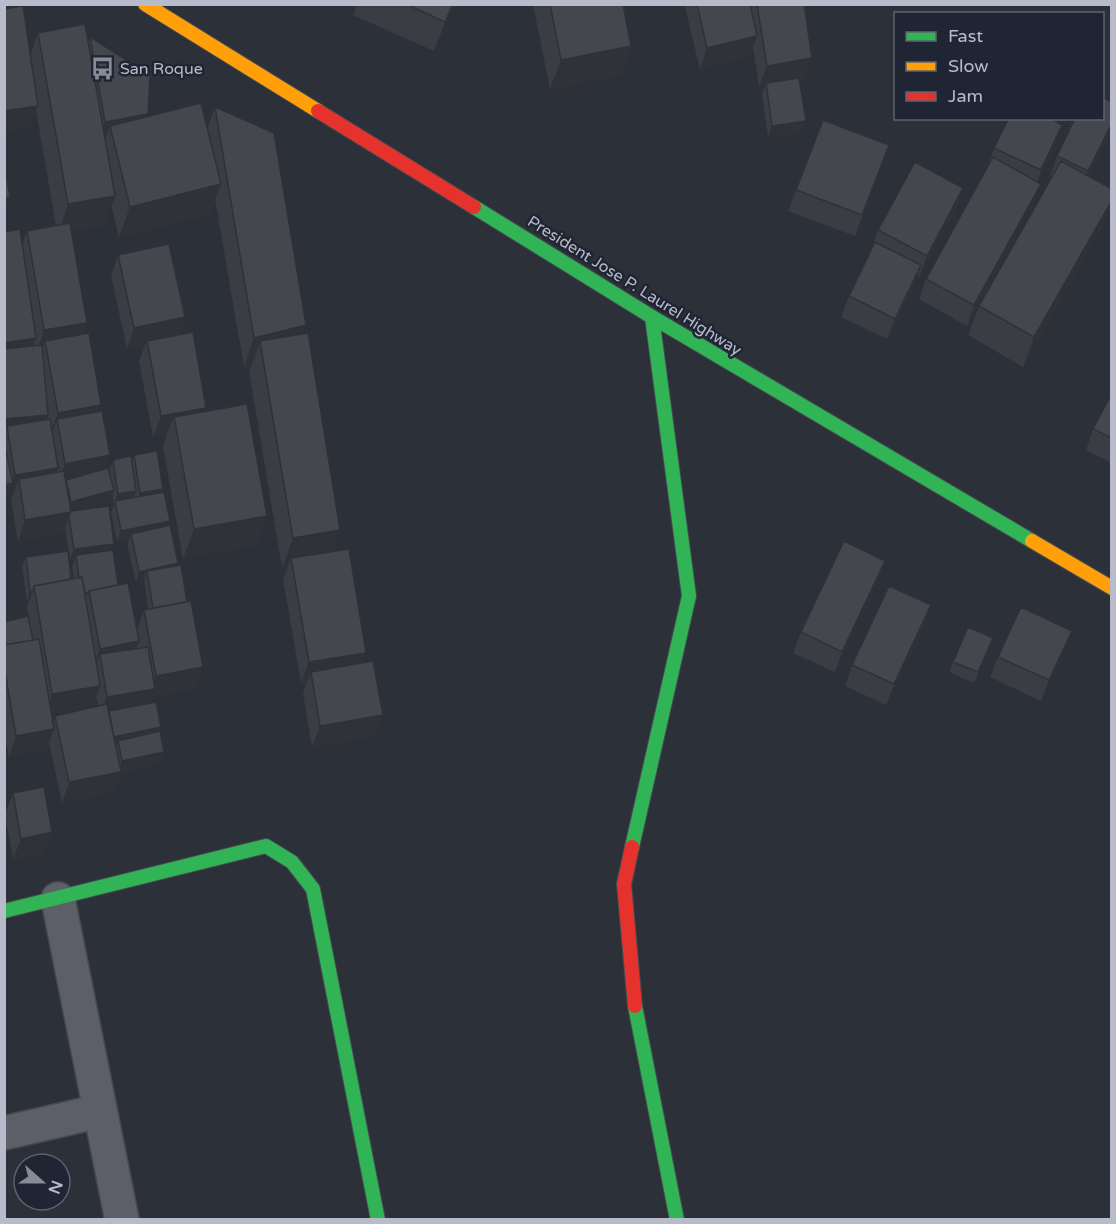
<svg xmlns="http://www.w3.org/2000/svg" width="1116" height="1224" viewBox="0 0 1116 1224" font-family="'Varela Round',sans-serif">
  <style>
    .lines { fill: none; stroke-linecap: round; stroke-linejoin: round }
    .street-casing { stroke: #484b52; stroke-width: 36 }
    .fast-casing { stroke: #484b52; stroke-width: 16 }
    .slow-casing { stroke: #484b52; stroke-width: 16 }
    .jam-casing { stroke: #484b52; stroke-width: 16 }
    .street { stroke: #5c5f67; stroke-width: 33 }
    .fast { stroke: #30b455; stroke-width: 14 }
    .slow { stroke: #ff9f0a; stroke-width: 14 }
    .jam { stroke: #e5322d; stroke-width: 14 }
    .wall { fill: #3a3d43; fill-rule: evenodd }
    .shaded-wall { fill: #303237 }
    .building { fill: #44474e; stroke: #303237; stroke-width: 1.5 }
    .labels { text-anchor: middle; stroke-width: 5; stroke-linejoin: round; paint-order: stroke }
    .poi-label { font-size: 16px; fill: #b8bbc9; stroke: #202534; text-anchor: start }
    .street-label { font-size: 16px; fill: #b8bbc9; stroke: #202534 }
  </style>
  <rect width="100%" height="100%" fill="#2c3039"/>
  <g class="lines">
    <defs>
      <path id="street" d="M58,899L122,1220
        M4,1133L100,1111"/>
      <path id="fast" d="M474,207L652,317L1032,541
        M632,847L689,596L652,317
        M4,911L266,846L292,862L313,889L378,1220
        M635,1006L677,1220"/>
      <path id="slow" d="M145,4L318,111
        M1032,541L1112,588"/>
      <path id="jam" d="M318,111L474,207
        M632,847L624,884L635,1006"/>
    </defs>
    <!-- street casing -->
    <use href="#street" class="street-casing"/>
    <!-- fast casing -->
    <use href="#fast" class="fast-casing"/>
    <!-- slow casing -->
    <use href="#slow" class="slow-casing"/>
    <!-- jam casing -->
    <use href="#jam" class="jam-casing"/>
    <!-- street -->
    <use href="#street" class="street"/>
    <!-- fast -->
    <use href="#fast" class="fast"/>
    <!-- slow -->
    <use href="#slow" class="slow"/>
    <!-- jam -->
    <use href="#jam" class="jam"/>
  </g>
  <!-- wall -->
  <path class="wall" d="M357,4H455L434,51L353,15Z
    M533,4H623L631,46L621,75L550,89Z
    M686,4H804L805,79L799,80L806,121L802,132L768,137L762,94L765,86H759L753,47L750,56L700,69L685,7Z
    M4,9L30,56L38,33L88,42L90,37L147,117L207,129L215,107L303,334L340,530L332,552L362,663L375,736L312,747L303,693L307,682L301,683L283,579L288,567L282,568L249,371L252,365L244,367L215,199L210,214L119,237L111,205L104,225L71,231L83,334L101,405L98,412L105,469L110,475L109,470L113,460L132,461L134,455L163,489L162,492L168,525L178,563L177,566L196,688L152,696L149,703L159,731L164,752L160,763L121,772L113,792L62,803L49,743L46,750L9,757L4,731V622L30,623L27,607L29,601L27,602L22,567L26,557L71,579H74L72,566L75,559L70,560L65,528L63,533L18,541L11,500L13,495H8L4,504V232L22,244L27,231L56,226L36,110L30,127L4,131ZM112,494L114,505L111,512L117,542L129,539L127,544L136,582L144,580L148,609L144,610L137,629L118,585L112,550L75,511L110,501ZM96,696L98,707L55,716L53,723L51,714L92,707Z
    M823,120L889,145L855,236L788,211Z
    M1112,129L1088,176L1105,221L1023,367L968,335L979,306L1052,177L1050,176L1057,156Z
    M1055,146L1038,182L1033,204L967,326L919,299L926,279L987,168L994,148Z
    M963,188L956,209L919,277L917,276L914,285L887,339L841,317L849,296L871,251L878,230Z
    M118,255L185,317L179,334L205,411L267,516L256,545L183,559L163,447L167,434L153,437L139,361L145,345L127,349L111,276Z
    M1112,393V463L1086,450L1093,429Z
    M885,561L878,581L835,672L793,653L801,632Z
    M924,626L886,705L845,686L852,665Z
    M989,649L974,683L949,672L953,662Z
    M1064,652L1041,701L990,677L998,657Z
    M13,793L45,853L13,859L5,814Z"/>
  <!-- shaded-wall -->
  <path class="shaded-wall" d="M453,4H455L434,51L445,22Z
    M757,36L750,56L700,69L707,48Z
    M631,46L621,75L550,89L561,60Z
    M812,58L805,79L766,85V83L765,86H759L767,66Z
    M38,106L30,127L4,131V111Z
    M148,114L140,134L110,126L104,142L98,143L105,122Z
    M806,121L802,132L768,137L772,126Z
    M1112,123V129L1080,192L1088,171Z
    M1062,125L1055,146L1034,191L1041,170Z
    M221,184L210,214L119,237L130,207Z
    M1041,184L1033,204L967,326L974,305Z
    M963,188L956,209L919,277L927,256Z
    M115,196L104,225L58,234L68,204Z
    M10,197L4,212V198Z
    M1112,200V205L1105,221L1023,367L1034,337Z
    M921,265L914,285L887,339L895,319Z
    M185,317L177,338L147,341L145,345L127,349L134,328Z
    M87,323L80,343L45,341L42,350L37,351L44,330Z
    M306,325L295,355L260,341L252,365L244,367L254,338Z
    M36,338L29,359L4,363V343Z
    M101,405L93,426L57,419L52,433H50L58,413Z
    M206,408L199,428L174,417L167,434L153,437L161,416Z
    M48,415L41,435L7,426L4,434V419Z
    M110,455L102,476L57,484L65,464Z
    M58,468L50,489L19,479L13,495H8L4,504V485L12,483L15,475Z
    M163,489L159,500L136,503L140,493Z
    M114,490L110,501L67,513L71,502Z
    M136,491L132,502L115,501L118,494Z
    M71,512L63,533L18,541L25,520Z
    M267,516L256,545L183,559L194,529Z
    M170,521L166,532L131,534L129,539L117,542L121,531Z
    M340,530L330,560L291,558L288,567L282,568L293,538Z
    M114,544L110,555H76L75,559L70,560L74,549Z
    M885,561L878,581L835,672L842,652Z
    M178,563L174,573L147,571L144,580L136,582L139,572Z
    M30,591H33L29,601L27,602Z
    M931,605L924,626L886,705L894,684Z
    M1072,631L1064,652L1041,701L1049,680Z
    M139,641L132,662L100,654L95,669L92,670L100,649Z
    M366,653L358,673L311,672L307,682L301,683L309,662Z
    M203,667L196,688L152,696L147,710L99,718L107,697L151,690L156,676Z
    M100,686L92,707L45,715L52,694Z
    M383,715L375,736L312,747L320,726Z
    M161,727L157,737L118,741L116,746L113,737Z
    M54,729L46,750L9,757L16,736Z
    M164,752L160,763L118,772L122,761Z
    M121,772L113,792L62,803L69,782Z
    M52,832L45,853L13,859L21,839Z"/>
  <!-- building -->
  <path class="building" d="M406,4H453L445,22Z
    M550,4H623L631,46L561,60Z
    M697,4H750L757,36L707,48Z
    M757,4H804L812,58L767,66Z
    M23,6L38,106L4,111V9Z
    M85,24L115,196L68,204L38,33Z
    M90,37L150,75L148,114L105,122Z
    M799,78L806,121L772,126L766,83Z
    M1102,97L1112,102V123L1088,171L1057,156L1075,118H1102Z
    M201,103L221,184L130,207L110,126Z
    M215,107L274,133L306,325L254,338Z
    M1009,118H1049L1062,125L1041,170L994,148Z
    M823,120L889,145L862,215L796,190Z
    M993,157L1041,184L974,305L926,279Z
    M1061,161L1112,189V200L1034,337L979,306Z
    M915,162L963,188L927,256L878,230Z
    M4,164L10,197L4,198Z
    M70,223L87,323L44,330L27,231Z
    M20,229L36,338L4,343V232Z
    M875,242L921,265L895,319L849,296Z
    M169,244L185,317L134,328L118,255Z
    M193,332L206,408L161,416L147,341Z
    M89,333L101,405L58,413L45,341Z
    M308,333L340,530L293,538L260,341Z
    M42,345L48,415L4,419V349Z
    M1112,393V438L1093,429Z
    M247,404L267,516L194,529L174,417Z
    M102,411L110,455L65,464L57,419Z
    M50,419L58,468L15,475L7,426Z
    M4,442L13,483L4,485Z
    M157,451L163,489L140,493L134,455Z
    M131,456L136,491L118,494L113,460Z
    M108,468L114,490L71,502L66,480Z
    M64,471L71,512L25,520L19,479Z
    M164,492L170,521L121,531L115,501Z
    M109,506L114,544L74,549L69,517L71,511Z
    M170,525L178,563L139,572L131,534Z
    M844,541L885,561L842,652L801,632Z
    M349,549L366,653L309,662L291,558Z
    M113,550L118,585L89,591L88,593H85L82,577L79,578L76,555Z
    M68,551L71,579L34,586L33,591H30L26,557Z
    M181,565L187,602L153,608L147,571Z
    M82,577L100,686L52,694L34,586Z
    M128,583L139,641L100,649L89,591Z
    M889,586L931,605L894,684L852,665Z
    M191,601L203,667L156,676L144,610Z
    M1021,607L1072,631L1049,680L998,657Z
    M28,616L33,640L4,645V622Z
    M968,627L993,638L978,672L953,662Z
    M39,639L54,729L16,736L4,666V645Z
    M148,647L155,689L107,697L100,654Z
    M373,661L383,715L320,726L311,672Z
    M156,702L161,727L114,737L109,711Z
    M107,704L121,772L69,782L55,716Z
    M160,731L164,752L122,761L118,741Z
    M44,787L52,832L21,839L13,793Z"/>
  <!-- icons -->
  <defs>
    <symbol id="bus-bare" viewBox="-9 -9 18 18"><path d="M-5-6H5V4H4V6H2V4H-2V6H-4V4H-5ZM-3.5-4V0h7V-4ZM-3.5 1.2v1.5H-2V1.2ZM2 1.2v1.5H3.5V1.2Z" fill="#878a97" stroke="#202534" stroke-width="2.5" paint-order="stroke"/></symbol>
  </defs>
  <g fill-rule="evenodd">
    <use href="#bus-bare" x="86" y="52" width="33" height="33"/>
  </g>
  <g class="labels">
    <!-- poi labels -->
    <g class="poi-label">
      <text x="120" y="74">San Roque</text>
    </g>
    <!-- street labels -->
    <g class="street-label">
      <text transform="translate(635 285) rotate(32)" y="6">President Jose P. Laurel Highway</text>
    </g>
  </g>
  <!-- border -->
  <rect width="1116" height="1224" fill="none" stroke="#b8bbc9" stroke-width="12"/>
  <!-- legend -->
  <rect x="894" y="12" width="210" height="108" fill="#202534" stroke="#5d6170" stroke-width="1.5"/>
  <rect x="906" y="32" width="30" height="9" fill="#30b455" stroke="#5d6170" stroke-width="1.5"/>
  <text x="948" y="42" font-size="18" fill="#b8bbc9">Fast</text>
  <rect x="906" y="62" width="30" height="9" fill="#ff9f0a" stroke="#5d6170" stroke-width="1.5"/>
  <text x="948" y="72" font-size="18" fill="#b8bbc9">Slow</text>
  <rect x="906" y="92" width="30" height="9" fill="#e5322d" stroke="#5d6170" stroke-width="1.5"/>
  <text x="948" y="102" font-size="18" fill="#b8bbc9">Jam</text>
  <!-- north arrow -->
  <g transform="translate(42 1182) rotate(111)"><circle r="28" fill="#202534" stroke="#5d6170" stroke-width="1.5"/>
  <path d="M0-4.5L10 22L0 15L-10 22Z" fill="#878a97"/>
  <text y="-9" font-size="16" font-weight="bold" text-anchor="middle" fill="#b8bbc9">N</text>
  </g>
</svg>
